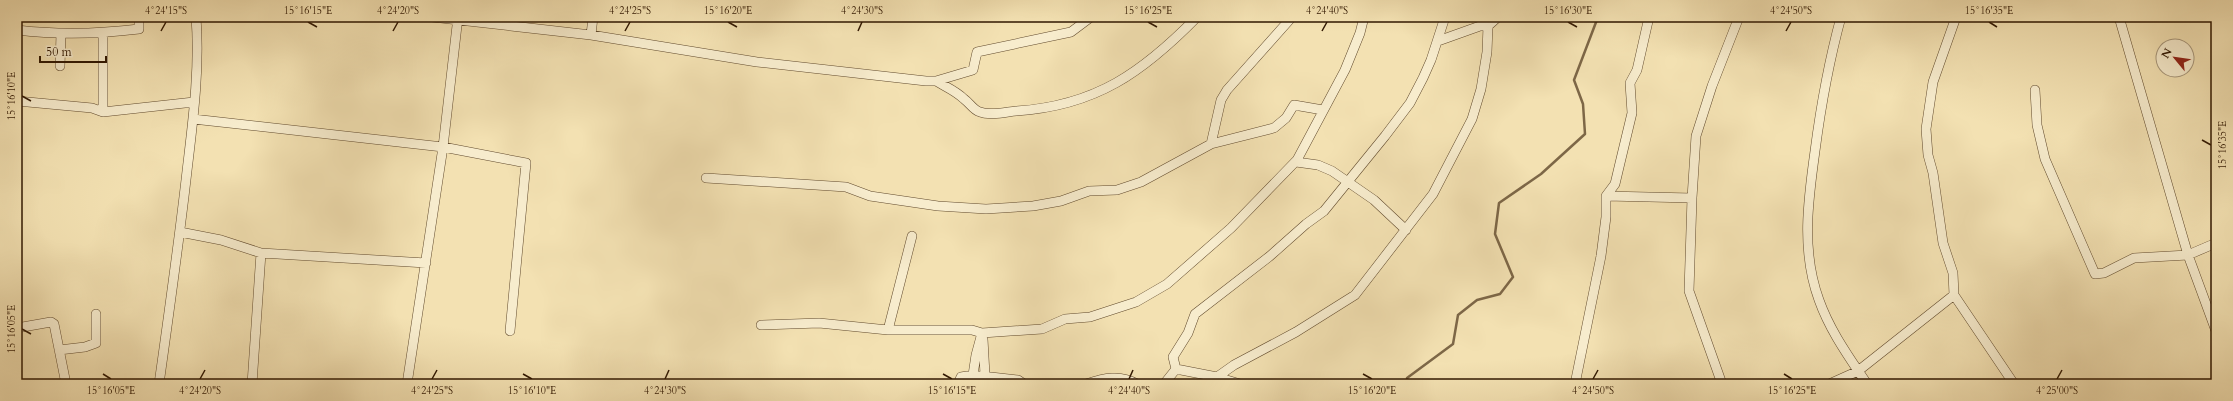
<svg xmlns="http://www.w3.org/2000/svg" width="2233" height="401" viewBox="0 0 2233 401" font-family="Cardo,serif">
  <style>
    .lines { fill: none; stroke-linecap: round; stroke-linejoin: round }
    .stream { stroke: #7d6747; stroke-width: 2.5 }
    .minor-casing { stroke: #614a2d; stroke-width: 10 }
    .minor { stroke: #f7eccd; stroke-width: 9 }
    .ticks { fill: none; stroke: #301701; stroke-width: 1.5 }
    .neatline { fill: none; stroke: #301701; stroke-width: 1.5 }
    .ticks-label { font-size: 10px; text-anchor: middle; fill: #301701 }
  </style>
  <rect width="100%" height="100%" fill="#f3e1b2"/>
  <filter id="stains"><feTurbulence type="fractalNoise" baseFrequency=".005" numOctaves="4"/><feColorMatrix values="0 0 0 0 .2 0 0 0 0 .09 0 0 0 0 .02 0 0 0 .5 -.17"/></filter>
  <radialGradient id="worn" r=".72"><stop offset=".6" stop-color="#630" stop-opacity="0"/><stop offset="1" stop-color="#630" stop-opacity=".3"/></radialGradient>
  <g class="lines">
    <!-- stream -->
    <path class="stream" d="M1408,384L1407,378L1453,344L1458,315L1477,300L1500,294L1513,277L1495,234L1499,203L1541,174L1585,134L1583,104L1574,80L1598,17"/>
    <defs>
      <path id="minor" d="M432,17L591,35L757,62L926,81H936L973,70L977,52L1071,32L1091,17
        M1841,17C1829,61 1821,105 1815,151C1808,201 1801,251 1819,300C1830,331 1849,357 1867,384
        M1956,17L1933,82L1926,129L1928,155L1933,173L1943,243L1953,273L1954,295L2014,384
        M2119,17L2188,255L2216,331
        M17,30C59,35 98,34 139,29V17
        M103,34V112
        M591,35L593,17
        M1438,41L1480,26H1488L1498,17
        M60,66L61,34
        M936,81C946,87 956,91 964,99C970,103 973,110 980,112C990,116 1006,112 1016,111C1096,106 1143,72 1197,17
        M2035,90L2037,125L2045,159L2095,274L2104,273L2134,258L2188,255L2216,243
        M17,101L92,108L103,112L194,102
        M193,119L443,147L526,163L510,331
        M1211,144L1221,100L1227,90L1292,17
        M1296,162L1318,165L1332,171L1374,200L1406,230
        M706,178L846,187L870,196L938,206L986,209L1033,206L1061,201L1089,191L1117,190L1141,182L1211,144L1274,128L1286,118L1294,105L1323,110
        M1606,196L1692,198
        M180,232L221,240L261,253L426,263
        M761,325L819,323L888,330H972L982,333L1042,329L1065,319L1090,317L1136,302L1167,284L1231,228L1297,160L1345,70L1360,33L1364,17
        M17,328L51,322L54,324L66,384
        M888,330L912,236
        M983,339L985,375
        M59,350L85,347L96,343V314
        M1176,369L1217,377L1240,384
        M973,375L1018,380L1024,384
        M1217,377L1234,365L1296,332L1355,295L1433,194L1472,119L1481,89L1487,52L1488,26
        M159,384C169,313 179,242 187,171C193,120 200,68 196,17
        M252,384L261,253
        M407,384L443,147L458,17
        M958,384L961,377L973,375L976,355L982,333
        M1086,384C1104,378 1120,374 1137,384
        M1164,384L1176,369L1173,357L1188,333L1195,314L1270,256L1306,224L1324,211L1385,136L1410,103L1423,78L1431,60L1445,17
        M1575,384L1601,256L1606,217V196L1615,184L1620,163L1632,113L1630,83L1637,70L1649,17
        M1722,384L1689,291L1692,198L1696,136L1712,86L1739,17
        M1829,384L1858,371L1954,295"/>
    </defs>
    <!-- minor casing -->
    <use href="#minor" class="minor-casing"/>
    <!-- minor -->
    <use href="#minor" class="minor"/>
  </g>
  <!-- ticks -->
  <path class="ticks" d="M308,22L317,27M728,22L737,27M1148,22L1157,27M1568,22L1577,27M1989,22L1997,27M161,31L166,22M393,31L398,22M625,31L630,22M858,31L862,22M1322,31L1327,22M1786,31L1791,22M22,96L31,101M2202,140L2211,145M22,329L31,334M103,374L111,379M523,374L532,379M943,374L952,379M1363,374L1372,379M1784,374L1792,379M200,379L205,370M432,379L437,370M665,379L669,370M1129,379L1133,370M1593,379L1598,370M2057,379L2062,370"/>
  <!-- margin -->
  <rect width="2233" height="401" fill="none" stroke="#f3e1b2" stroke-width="44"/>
  <!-- north arrow -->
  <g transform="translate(2175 58) rotate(299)"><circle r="19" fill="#f7eccd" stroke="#a7977b"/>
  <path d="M0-3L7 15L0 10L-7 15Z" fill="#8f2418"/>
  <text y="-6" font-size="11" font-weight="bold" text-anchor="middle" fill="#301701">N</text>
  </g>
  <!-- scale -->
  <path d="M40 56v6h66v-6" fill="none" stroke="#301701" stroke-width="2"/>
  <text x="46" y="56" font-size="12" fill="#301701" stroke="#f7eccd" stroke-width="3" paint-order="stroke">50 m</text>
  <rect x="22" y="22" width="2189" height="357" class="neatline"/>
  <g class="ticks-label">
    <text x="166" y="14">4°24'15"S</text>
    <text x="308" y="14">15°16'15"E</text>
    <text x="398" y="14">4°24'20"S</text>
    <text x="630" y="14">4°24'25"S</text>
    <text x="728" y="14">15°16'20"E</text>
    <text x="862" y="14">4°24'30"S</text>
    <text x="1148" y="14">15°16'25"E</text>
    <text x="1327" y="14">4°24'40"S</text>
    <text x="1568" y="14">15°16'30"E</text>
    <text x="1791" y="14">4°24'50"S</text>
    <text x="1989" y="14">15°16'35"E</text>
    <text transform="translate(11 96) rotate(-90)" y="4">15°16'10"E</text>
    <text transform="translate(2222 145) rotate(-90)" y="4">15°16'35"E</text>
    <text transform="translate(11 329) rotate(-90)" y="4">15°16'05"E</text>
    <text x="111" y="394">15°16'05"E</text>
    <text x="200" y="394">4°24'20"S</text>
    <text x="432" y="394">4°24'25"S</text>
    <text x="532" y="394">15°16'10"E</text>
    <text x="665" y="394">4°24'30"S</text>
    <text x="952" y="394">15°16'15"E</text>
    <text x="1129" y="394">4°24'40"S</text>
    <text x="1372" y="394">15°16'20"E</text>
    <text x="1593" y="394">4°24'50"S</text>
    <text x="1792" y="394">15°16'25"E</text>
    <text x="2057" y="394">4°25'00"S</text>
  </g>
  <rect width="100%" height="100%" filter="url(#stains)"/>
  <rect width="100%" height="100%" fill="url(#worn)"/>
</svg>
